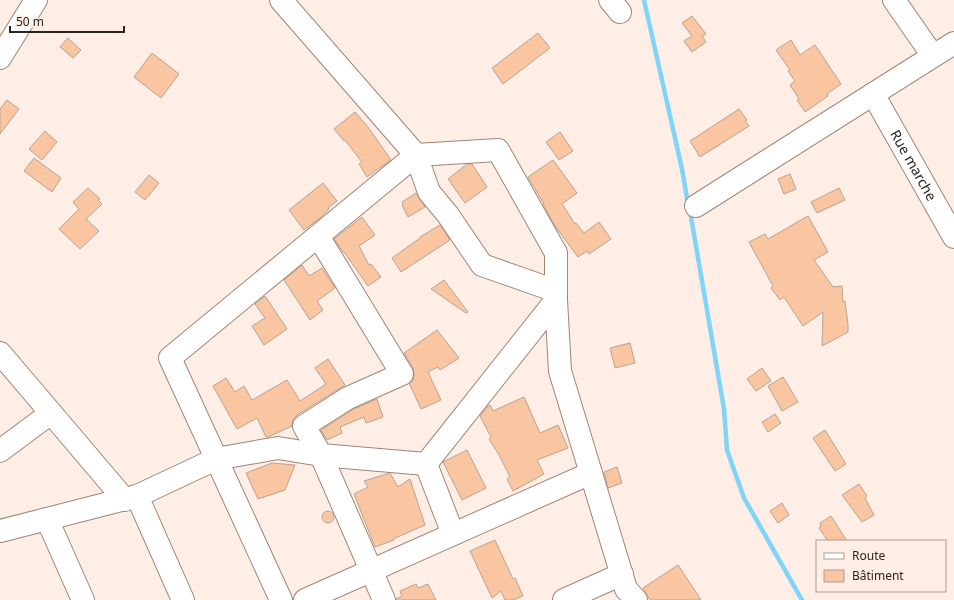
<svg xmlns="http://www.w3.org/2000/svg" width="954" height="600" viewBox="0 0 954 600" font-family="'Noto Sans',sans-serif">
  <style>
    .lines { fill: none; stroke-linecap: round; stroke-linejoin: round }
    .stream { stroke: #7fd4f8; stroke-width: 4.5 }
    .building { fill: #fac5a1; stroke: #baa292 }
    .minor-casing { stroke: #9e8577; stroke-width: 24 }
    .minor { stroke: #fff; stroke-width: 22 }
    .labels { text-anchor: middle; stroke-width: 3; stroke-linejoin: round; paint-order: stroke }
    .street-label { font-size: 14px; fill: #2e241f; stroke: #ffeee5 }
  </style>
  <rect width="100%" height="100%" fill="#ffeee5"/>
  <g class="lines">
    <!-- stream -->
    <path class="stream" d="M644,0L682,169L688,204
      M690,211L724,409L727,450L744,498L802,600"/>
  </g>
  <!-- building -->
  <path class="building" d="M692,16L706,34L702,36L706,42L692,52L684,41L692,36L682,23Z
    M538,33L550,48L503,84L492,68Z
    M68,38L81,50L73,58L60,47Z
    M791,40L800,55L815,45L841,84L827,94L828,96L805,112L797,100L799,99L790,85L795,81L788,71L790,70L776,50Z
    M152,53L179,74L161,98L134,77Z
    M7,100L19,109L0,134V109Z
    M739,109L747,120L745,121L749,126L700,157L690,141Z
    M355,112L368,127L391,160L367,177L359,164L362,162L345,140L344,141L334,129Z
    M45,131L57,142L42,160L29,149Z
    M560,132L573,151L559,160L546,142Z
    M34,158L61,178L52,192L24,171Z
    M553,160L577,193L562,204L575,224L576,223L584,233L599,222L611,239L589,254L587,251L578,257L555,226L543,204H544L528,177Z
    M467,164H472L487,187L465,203L448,179Z
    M790,174L796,189L784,194L778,179Z
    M149,175L159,183L145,200L135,192Z
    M323,183L337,201L328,208L329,209L320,218L304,230L289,210Z
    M88,188L100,199L98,200L102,204L86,219L99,231L80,249L59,229L79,209L73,202Z
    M839,188L845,200L817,213L811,202Z
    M416,193L425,207L408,217L402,205L403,204L402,202Z
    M808,216L828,252L814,260L833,287L842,286L843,302L845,301L848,324V332L822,346L823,312L803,326L784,297L780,300L771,288L773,286L749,242L765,234L768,239Z
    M362,217L375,235L359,246L369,265L371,264L381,277L368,286L344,252H343L334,239Z
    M440,225L450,240L401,272L392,258L420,238V237Z
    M302,265L309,276L322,268L335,288L317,301L323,310L310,320L284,280Z
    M444,280L468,312L466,313L431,289Z
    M265,296L287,329L264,345L252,326L265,318L255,304Z
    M437,330L459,358L440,370L438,367L428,372L441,400L421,409L409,383L413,381L414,375L413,368L404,353Z
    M630,343L635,363L615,368L610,348Z
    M328,359L345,385L297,415L293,420L292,426L268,437H266L257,418L237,429L213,386L226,378L235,392L244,386L252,400L287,380L300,401L326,384L315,368Z
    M762,368L771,381L756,391L747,379Z
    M783,377L798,402L782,411L768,386Z
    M524,397L540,433L558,425L568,448L537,460L544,474L513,491L507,479L510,477L498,453L489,439L491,437L480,416L487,407L490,405L493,411Z
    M377,399L383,417L366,423L364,417L340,427L342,433L327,440L321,430L354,409Z
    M775,414L781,423L768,432L762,422Z
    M825,430L846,464L835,471L813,438Z
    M467,450L486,488L462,500L443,462Z
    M272,463L295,465L285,490L258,499L246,473Z
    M617,467L622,483L608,488L604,472Z
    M390,473L398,487L410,479L425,525L393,539L394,540L375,547L354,494L368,487L364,481Z
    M859,484L867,496L865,498L874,515L862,522L842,495Z
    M782,503L789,515L778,523L770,511Z
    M322 517a6 6 0 1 1 12 0a6 6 0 1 1-12 0Z
    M831,516L847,541H828L819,528L821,526L820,523Z
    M495,540L513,579L515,578L523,596L513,600H505L501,591L492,598L470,551Z
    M678,565L701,600H650L643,588Z
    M416,584L418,588L428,584L436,600H396V599L402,596L400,591Z"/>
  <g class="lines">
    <defs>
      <g id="minor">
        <path d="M610,0L620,12"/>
        <path d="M894,0L933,56"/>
        <path d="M0,58L36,0"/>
        <path id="s1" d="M873,94L954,237"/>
        <path d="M696,206L954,43"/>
        <path d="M318,236L402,374L348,398L304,426L321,455L384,600"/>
        <path d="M556,291L482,265L448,215L429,192L416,155L498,150L556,253V300L560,371L626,589L636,600"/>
        <path d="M0,353L125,500"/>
        <path d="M0,451L51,413"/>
        <path d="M426,464L453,534"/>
        <path d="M137,496L183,600"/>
        <path d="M47,519L83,600"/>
        <path d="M0,531L137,496L216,459L278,448L321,455L426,464L556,300"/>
        <path d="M281,600L170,358L416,155L281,0"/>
        <path d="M305,600L591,473"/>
        <path d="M564,600L622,574"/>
      </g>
    </defs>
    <!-- minor casing -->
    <use href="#minor" class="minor-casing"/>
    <!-- minor -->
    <use href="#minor" class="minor"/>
  </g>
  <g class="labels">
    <!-- street labels -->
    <g class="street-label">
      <text dy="5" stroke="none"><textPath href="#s1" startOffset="82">Rue marche</textPath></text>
    </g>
  </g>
  <!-- legend -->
  <rect x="816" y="540" width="130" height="52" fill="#ffeee5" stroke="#ab9d96"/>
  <rect x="824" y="553" width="20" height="6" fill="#ffffff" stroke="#ab9d96"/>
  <text x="852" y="560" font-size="12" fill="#2e241f">Route</text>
  <rect x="824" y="570" width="20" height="12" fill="#fac5a1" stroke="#ab9d96"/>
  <text x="852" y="580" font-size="12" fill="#2e241f">Bâtiment</text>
  <!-- scale -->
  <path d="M10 26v6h114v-6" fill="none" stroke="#2e241f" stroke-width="2"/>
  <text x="16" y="26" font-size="12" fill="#2e241f" stroke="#ffeee5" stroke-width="3" paint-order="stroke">50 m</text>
</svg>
